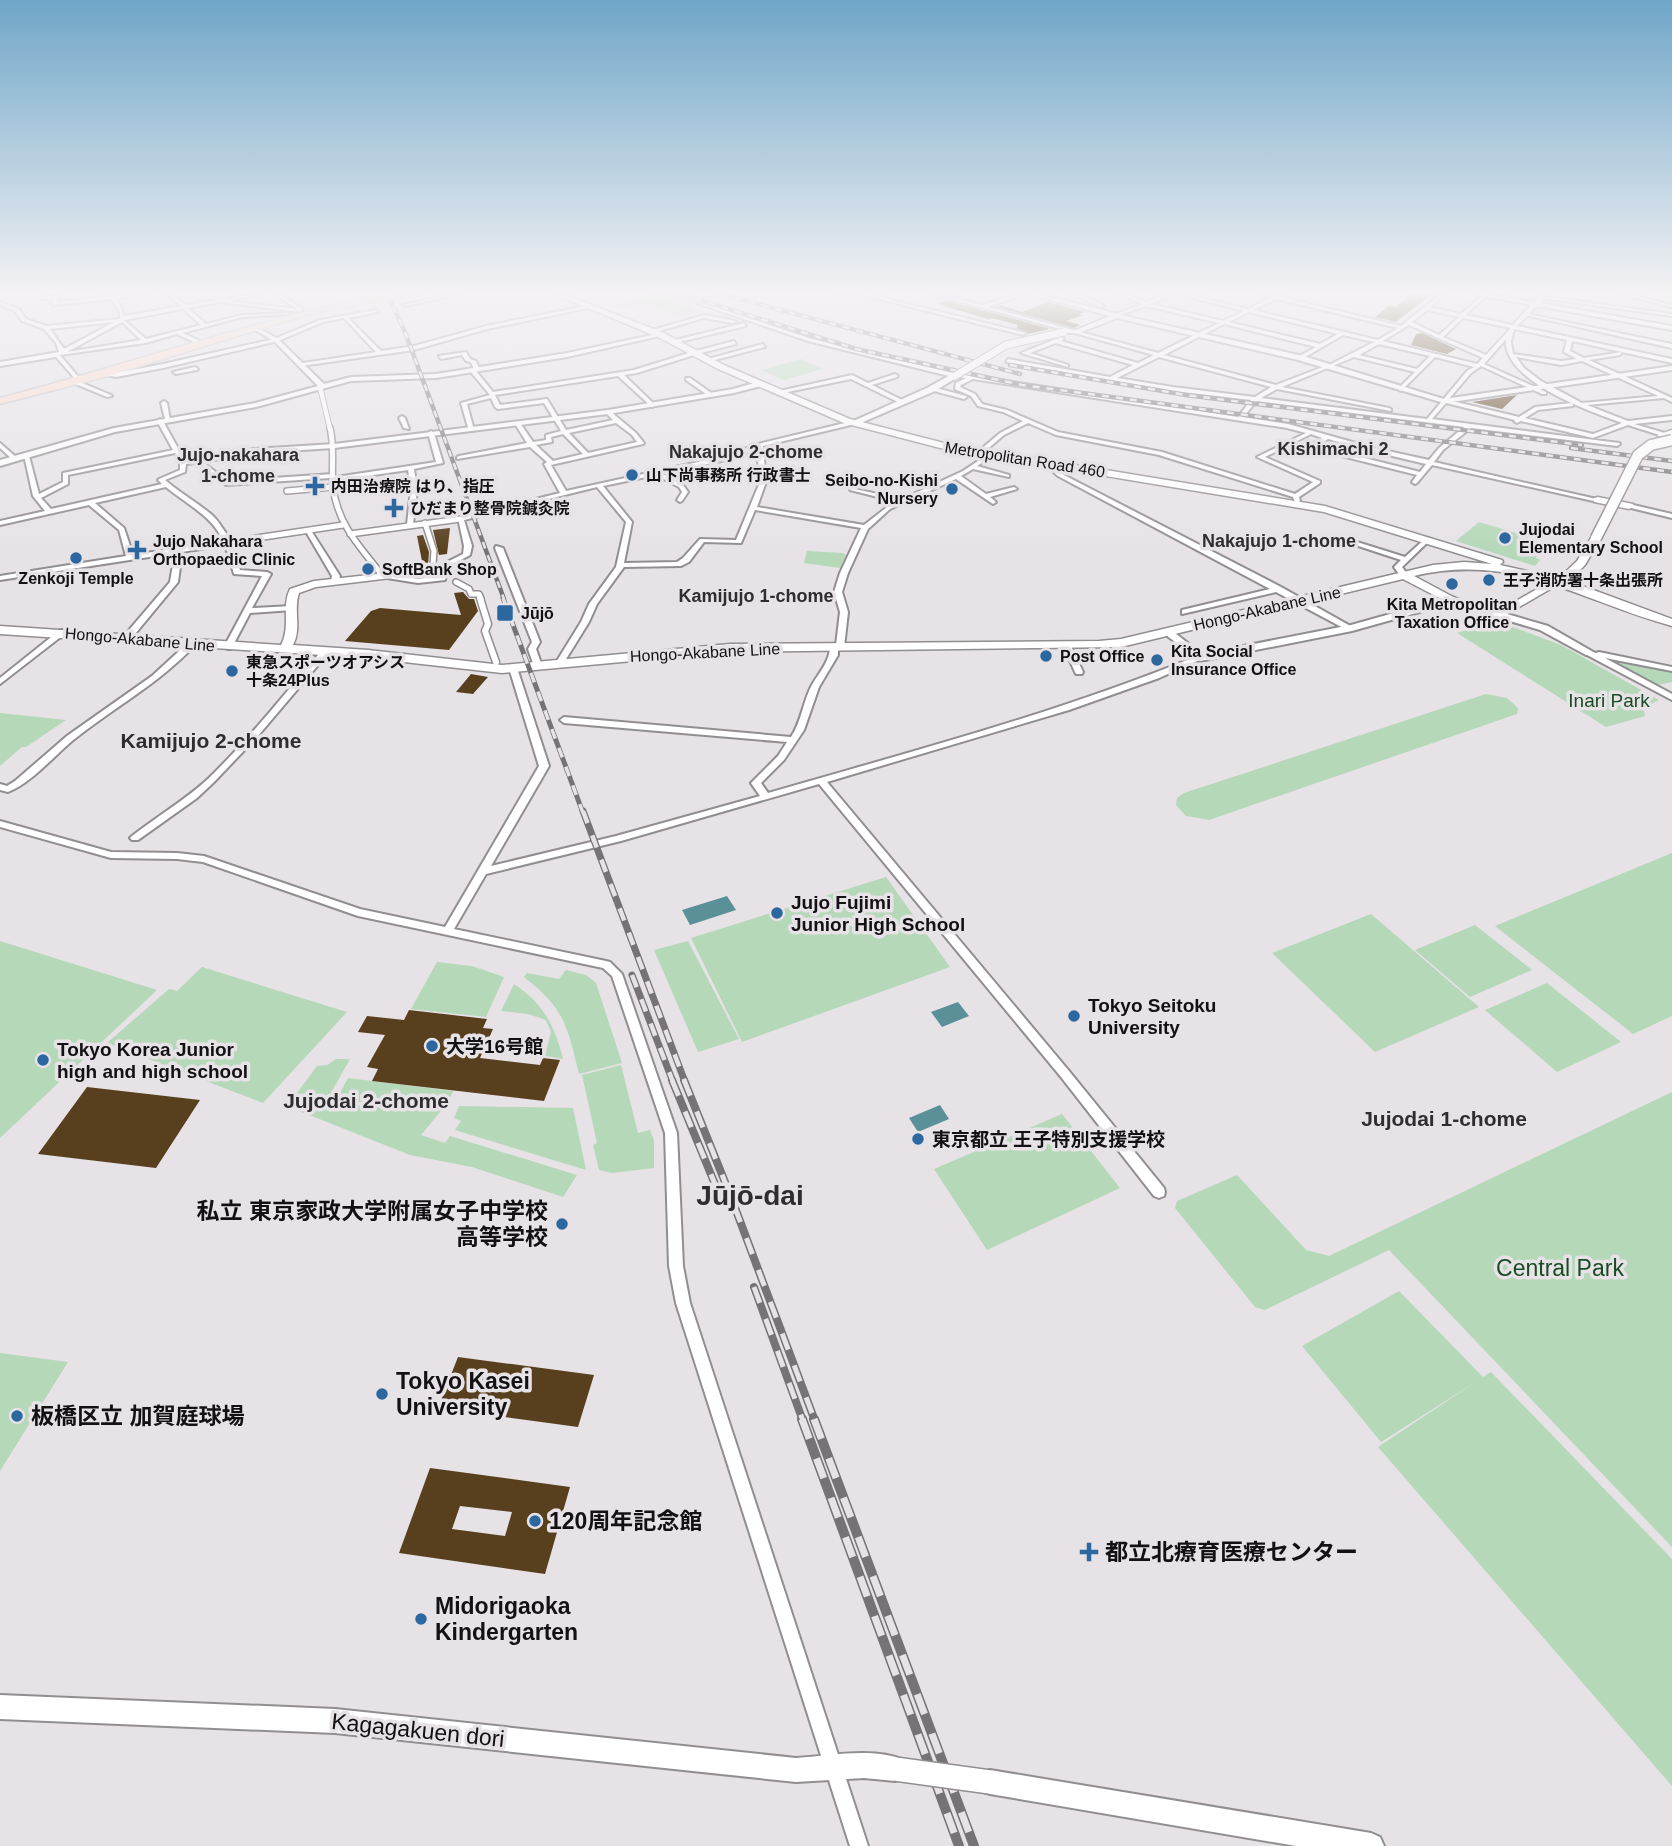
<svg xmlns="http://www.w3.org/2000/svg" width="1672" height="1846" viewBox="0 0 1672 1846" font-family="Helvetica,'Noto Sans JP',sans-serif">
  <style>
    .green { fill: #b5d8b9 }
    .water { fill: #5a9198 }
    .building { fill: #58401e; fill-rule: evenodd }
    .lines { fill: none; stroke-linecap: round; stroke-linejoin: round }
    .pedestrian-far2-casing { stroke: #918e91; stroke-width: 6 }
    .pedestrian-far1-casing { stroke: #918e91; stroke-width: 8 }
    .pedestrian-casing { stroke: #918e91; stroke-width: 9 }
    .minor-casing { stroke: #918e91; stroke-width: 4 }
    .tertiary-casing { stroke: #918e91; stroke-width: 4 }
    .secondary-casing { stroke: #918e91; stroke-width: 3 }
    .primary-casing { stroke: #c2c1c2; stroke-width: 3 }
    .pedestrian-far2 { stroke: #fff; stroke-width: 4.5 }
    .pedestrian-far1 { stroke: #fff; stroke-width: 5 }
    .pedestrian { stroke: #fff; stroke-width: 6 }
    .minor { fill: #fff; fill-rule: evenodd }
    .tertiary { fill: #fff; fill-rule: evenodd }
    .secondary { fill: #fff; fill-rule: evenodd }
    .primary { fill: #fbdace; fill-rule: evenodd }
    .rail-far4-casing { stroke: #767376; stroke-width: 4.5 }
    .rail-far3-casing { stroke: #767376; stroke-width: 5 }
    .rail-far2-casing { stroke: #767376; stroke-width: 7 }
    .rail-far1-casing { stroke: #767376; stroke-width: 8 }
    .rail-casing { stroke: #767376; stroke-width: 10 }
    .rail-far4 { stroke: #e6e2e6; stroke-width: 2.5; stroke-dasharray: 7; stroke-linecap: butt }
    .rail-far3 { stroke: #e6e2e6; stroke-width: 3.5; stroke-dasharray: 10; stroke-linecap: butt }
    .rail-far2 { stroke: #e6e2e6; stroke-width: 4.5; stroke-dasharray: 13; stroke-linecap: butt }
    .rail-far1 { stroke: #e6e2e6; stroke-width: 5; stroke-dasharray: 17; stroke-linecap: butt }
    .rail { stroke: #e6e2e6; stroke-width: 7; stroke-dasharray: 21; stroke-linecap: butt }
    .tertiary-bridge-far1-casing { stroke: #918e91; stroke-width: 9; stroke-linecap: butt }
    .tertiary-bridge-casing { stroke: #918e91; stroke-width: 26; stroke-linecap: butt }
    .secondary-bridge-casing { stroke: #918e91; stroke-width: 13; stroke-linecap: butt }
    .primary-bridge-casing { stroke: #c2c1c2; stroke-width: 10; stroke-linecap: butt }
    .tertiary-bridge-far1 { stroke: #fff; stroke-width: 7 }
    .tertiary-bridge { stroke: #fff; stroke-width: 23 }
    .secondary-bridge { stroke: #fff; stroke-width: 10 }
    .primary-bridge { stroke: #fbdace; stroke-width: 9 }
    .poi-dot { fill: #2c689f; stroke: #e6e2e6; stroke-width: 2.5 }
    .labels { text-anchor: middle; stroke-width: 7; stroke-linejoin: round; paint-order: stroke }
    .far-street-label { font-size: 16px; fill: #131113; stroke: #e6e2e6 }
    .far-poi-label { font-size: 16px; font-weight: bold; fill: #131113; stroke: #e6e2e6; text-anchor: start }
    .far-neighbourhood-label { font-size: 18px; font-weight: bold; fill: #302d30; stroke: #e6e2e6 }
    .park-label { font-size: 19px; fill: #184d24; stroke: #e6e2e6 }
    .poi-label { font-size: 19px; font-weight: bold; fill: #131113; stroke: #e6e2e6; text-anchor: start }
    .neighbourhood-label { font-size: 21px; font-weight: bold; fill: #302d30; stroke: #e6e2e6 }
    .near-poi-label { font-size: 23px; font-weight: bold; fill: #131113; stroke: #e6e2e6; text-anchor: start }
    .near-park-label { font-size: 23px; fill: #184d24; stroke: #e6e2e6 }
    .near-street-label { font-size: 23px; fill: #131113; stroke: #e6e2e6 }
    .near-quarter-label { font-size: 28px; font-weight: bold; fill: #302d30; stroke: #e6e2e6 }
  </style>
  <rect width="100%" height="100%" fill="#e6e2e6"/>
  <!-- green -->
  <path class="green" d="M648,294L664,295L694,309L695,313C665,321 667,305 645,304C634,304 627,311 616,305L657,297Z
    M801,359L823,369L784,380L761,370Z
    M1479,522L1543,541L1536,558L1540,560L1535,566L1456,541Z
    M807,551L843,553L846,555L840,568L804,563Z
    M1497,621L1561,645L1659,700L1643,708L1645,716L1606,727L1457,633Z
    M1621,662L1672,672V682L1658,685L1618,664Z
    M1486,694L1507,698L1518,708L1517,714L1209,820L1186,816L1176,805L1177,798L1184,793Z
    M0,713L66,720L26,747H22L0,766Z
    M1672,853V1016L1633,1034L1495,926Z
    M886,877L950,967L742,1042L691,938Z
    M1371,914L1479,1007L1375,1052L1272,953Z
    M1475,925L1532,970L1470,997L1415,950Z
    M0,941L157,990L0,1138Z
    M688,941L739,1039L698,1052L654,950Z
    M437,962L472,966L504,977L486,1017L411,1009Z
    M202,967L347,1012L263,1103L107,1043L169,989L177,991Z
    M566,970L586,975L596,983L622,1063L579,1074C567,1025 565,1009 524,977L527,973L559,979Z
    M1547,983L1621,1042L1557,1072L1485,1010Z
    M514,984C543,1003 555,1026 563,1059L545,1056L551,1032L546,1020L528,1014L501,1011Z
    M336,1059H350L328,1098L291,1101L317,1066L327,1065Z
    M621,1065L638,1133L650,1130L654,1141V1168L612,1173L599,1170L593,1145L597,1143L582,1075Z
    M348,1078L453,1091L448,1102H335Z
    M1672,1092V1547L1389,1250L1265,1310L1255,1307L1175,1208L1177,1201L1237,1175L1306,1250L1329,1256Z
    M334,1105L445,1106L421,1135L445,1143L450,1136L577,1175L563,1197L472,1167L410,1155L289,1107Z
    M459,1106L573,1108L586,1170L455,1130L461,1121L454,1118Z
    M1062,1114L1120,1188L987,1250L934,1169Z
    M1399,1291L1483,1377L1491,1372L1672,1559V1786L1378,1447L1477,1381L1381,1442L1302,1346Z
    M0,1353L68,1362L0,1471Z"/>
  <!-- water -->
  <path class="water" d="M727,896L736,910L690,925L682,910Z
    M958,1002L969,1016L942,1027L931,1012Z
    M940,1105L949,1119L918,1132L909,1118Z"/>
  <!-- building -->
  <path class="building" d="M1412,294H1432L1396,322L1375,317L1389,306L1395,307Z
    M946,300L1050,329L1028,334L1017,328L1018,325L992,318L988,319L937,304Z
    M1048,302L1085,312L1079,314L1083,315L1066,321L1080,325L1074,328L997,307L1001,305L1022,312Z
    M1422,333L1456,349L1447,354L1411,345L1416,334Z
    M1517,395L1502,409L1472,402Z
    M450,528L447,554L439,555L433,530Z
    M423,535L429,552L428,566H423L417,536Z
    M463,592L469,599H474L478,611L449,650L345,641L371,611L380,608L461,615L454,593Z
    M471,674L488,677L473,694L456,692Z
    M409,1010L487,1019L483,1028L493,1029L480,1058L540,1065L543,1058L560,1060L544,1101L372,1081L378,1069L367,1067L385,1035L358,1032L367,1016L404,1020Z
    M87,1087L200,1100L156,1168L38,1154Z
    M458,1357L594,1375L578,1427L438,1408Z
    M430,1468L570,1487L545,1574L399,1553ZM460,1506L512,1512L505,1536L452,1529Z"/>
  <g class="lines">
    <defs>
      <path id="pedestrian-far2" d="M320,387L330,429"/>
      <path id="pedestrian-far1" d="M330,428C335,448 331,467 333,487C337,522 358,545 379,571L380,576
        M287,491L333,487
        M425,523L434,551L433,564
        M350,534L460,519
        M230,542L343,525
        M456,582L469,589L471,594H479L481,599"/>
      <path id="pedestrian" d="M480,598L488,624L485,631L496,662"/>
      <path id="minor" d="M135,294H145L117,298L124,316L181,306L168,294H172L185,305L259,294L257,295L228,301L297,309L274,294H279L302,308V311L300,312L227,303L225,301L188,308L206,324L242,315L288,313L290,314L242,317L183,333L200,341L198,344L177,334L145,343L60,355L80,379L77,381L56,357L0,366V362L59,352L56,343L44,329L22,321L15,311L0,305V302L19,309L26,319L46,326L120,319V313L112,299L54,305L52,304L53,299H43L41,297L58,296L57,302ZM183,309L201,325L146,339L124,320ZM114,322L64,349L50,329ZM122,322L141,340L67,352Z
        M453,294H459L405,306L403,305Z
        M671,294H676L812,339L949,372L1238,417L1251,400L1173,391L1006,362L1008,359L1110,377L1133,365L1056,343L1030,353L1068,365V367L1021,353L1061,337L1064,339L1061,341L1138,363L1154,355L933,294H939L982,305L1019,294H1024L988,307L1158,353L1219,323L1146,306L1114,317V315L1142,304L1120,294H1125L1146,302L1168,294H1173L1151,304L1223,321L1244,311L1179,294H1185L1248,309L1272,297L1262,294H1268L1401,326L1441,294H1445L1430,307L1461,314L1484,294L1486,296L1466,315L1672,359V363L1572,341L1570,351L1584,358L1622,352L1620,355L1589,360L1672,398V402L1664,398L1587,405L1628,421L1672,416V420L1634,424L1672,435V439L1628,425L1593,438L1521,421L1517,423L1514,421L1515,420L1446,403L1432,419L1619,443L1620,444L1617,446L1471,428L1443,450L1434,462L1601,500L1598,502L1432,465L1417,483L1415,484L1412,482L1417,475L1310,448V446L1322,438L1311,434L1265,457L1320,481V483L1299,497L1300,501L1297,503L1295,502L1293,497L1159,455L1056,435L1028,423L1004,435L984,452H980V450L1000,433L1023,421L1003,412L978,406L971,396L955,389L956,383L966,378L949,376L808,341ZM1277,299L1398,328L1378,340L1253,310ZM1427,310L1459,317L1439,335L1412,322ZM1249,312L1338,334L1320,344L1229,322ZM1463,318L1511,328L1486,355L1443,337ZM1224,324L1316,347L1298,357L1300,360L1343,335L1374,342L1333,363L1276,385L1164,355ZM1409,325L1483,358L1477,364L1383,341ZM1514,329L1567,340L1564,352L1577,359L1561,361L1513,354L1511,342ZM1506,339C1502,381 1591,412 1622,423L1593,434L1525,418L1538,410L1573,406V404L1571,403L1535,407L1519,417L1448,400L1471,373L1481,366L1542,394H1546V392L1484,364ZM1379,344L1430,356L1417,369L1359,355ZM1159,357L1271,387L1255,397L1173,387L1117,378ZM1354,357L1415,372L1399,388V390L1401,391L1435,357L1474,367L1467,371L1427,419L1261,398L1277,389L1391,411V409L1389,408L1282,387ZM1516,357L1561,365L1582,361L1658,396L1582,403L1541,381L1524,368ZM973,379L1287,428L1306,433L1257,457L1313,482L1295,494L1162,452L1058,432L1007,410L982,404L975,394L960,387L961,385ZM1257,401L1464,427L1439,448L1429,460L1374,448L1288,424L1243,417ZM1328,439L1371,451L1426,464L1420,472L1317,446Z
        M836,294H867L1026,333L1023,335L863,295Z
        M1622,294H1628L1672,305V307Z
        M1540,296L1672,314V316L1542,298Z
        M591,305L593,307L487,329L414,350L301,366L303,363L376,352L344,318L323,322L278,341L163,368L116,377L102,374L105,372L116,373L163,364L274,339L320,320L376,310L378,312L348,318L381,351L414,346L486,326Z
        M1523,313L1672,344V348L1525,315Z
        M704,315L736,321L733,323L704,318L652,333L649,331Z
        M744,323L746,326L675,343L672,341Z
        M734,341L736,344L697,354L637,373L624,375L654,404L655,405L652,407L618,376L495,395L500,405L547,399L566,430L613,420L605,412L610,411L636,433L644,443L643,444L551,465L566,491L721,457L762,443L853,421L855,422V424L763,446L766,482L757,507L864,525L891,504L874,496L850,490V488L878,494L896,502L963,471L993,451L996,453L995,454L977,466L1009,475V477L973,469L961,476L986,494L1014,487L1017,489L990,497L996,502L993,504L956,479L890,509L868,529L848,573L842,592L848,612L844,647L838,649V655L819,687L804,730L784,760L761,783L768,793C913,751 1058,713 1197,656H1203L1204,658L1159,678L1069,710L827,782L1069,1071L1164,1188L1165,1192L1164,1196L1159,1198L1154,1196L1061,1077L819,784L621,841L486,874L454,929L606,961L610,962L622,974L677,1133L683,1266L690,1303L868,1846H850L676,1303L669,1266L665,1133L612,976L603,968L358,916L203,862L177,859L111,858L0,827V821L111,852L177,853L204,856L360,909L445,927L539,766L509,668L513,666L517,668L549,766L491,866L616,836L760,796L751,783L778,756L787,742L564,723L560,720L564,717L791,737C802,721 803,700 813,683C820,672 830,660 830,647L836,645L840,612L834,592L840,573L861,528L755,510L741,543L704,542L689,562L681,566L624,567L597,604L589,622L563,664L559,666L555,664L581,622L589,604L616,567L626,522L597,487L464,520L472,546L470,555L444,569L447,572L445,580L418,583L387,578L383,576L387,574L437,567L463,554L464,546L458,518L560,493L544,464L547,462L530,447L457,459V457L459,456L527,443L515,424L516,423H520L533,442L546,440V435L561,431L544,403L498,409L495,407L491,398L467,404L474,430L469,431L461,403L490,395L470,371L474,370L471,362L466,361L462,355L441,359L439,356L466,352L470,359L476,361L480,370L476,371L493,392L634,370L692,352ZM616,423L632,435L637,442L588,453L569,433ZM563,434L583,454L553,461L536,445L552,442L551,437ZM757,449L760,482L736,540L700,539L683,558L677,562L624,563L632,522L603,486L656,475L679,487L682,492L677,500L680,502L682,501L688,492L683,485L663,474L725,460ZM438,571L439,573V576L418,579L402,576Z
        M763,344L765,347L707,362L704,360Z
        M195,367L198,369L197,370L176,374L173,372Z
        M895,374L898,376L897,377L872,385L904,401V403H900L851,379L778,394L775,392L852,375L868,383Z
        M686,378H690L714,395L709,396L686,380Z
        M75,380L111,395L112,396L107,397L73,383L72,382Z
        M932,387L966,396L967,397L964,399L930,390V388Z
        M164,401L167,403L170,420L165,419L161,403Z
        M402,416L405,418L409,429L404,428L399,418Z
        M160,419L163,421L185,461L253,449L334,444L337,446L334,448L253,453L203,462L227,481L333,474L336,477L436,462L428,433L431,431L434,433L443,463L414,469L417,490L413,524L410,526L407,524L411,490L408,470L333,481L330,478L226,485L196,463L186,464L185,472L165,480C180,493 198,503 212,515C221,523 225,535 234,542L232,544L240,570L267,572L271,574L252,608L292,606L296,608L292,610L250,613L231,649H228L224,647L262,576L234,574L225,545L182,552L178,582L130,640H124V636L170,582L175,553L0,580V576L126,556L119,530L89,505L0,525V521L45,511L33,496L24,455L29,456L39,494L63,482V473L173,450L157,421ZM175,453L180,463V470L159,479L158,480L162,484L51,509L41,498L68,484V475ZM166,487C186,504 213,516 223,541L133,555L124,528L95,503Z
        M0,443L17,458V460H13L0,448Z
        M1047,461H1051L1053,465L1062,474L1281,587L1354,628L1353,630H1347L1276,592L1182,614V610L1270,589L1058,476L1048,467Z
        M1629,504L1672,514V518L1627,507L1626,506Z
        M306,529H310L340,576L338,583L331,581L332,576L305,530Z
        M1337,537H1341L1405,557L1426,538L1431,539L1402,567L1408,575L1404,577H1401L1394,567L1401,560L1337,539Z
        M496,546L503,548L540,642L536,649L542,666L541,668H538L534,666L528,649L532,642L495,548Z
        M60,630H66L67,632L0,684V678Z
        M189,642H192L196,644C160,683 113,708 72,741C53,757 31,783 8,792L0,790V784L7,786L15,781L67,736L152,676Z
        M1064,644H1067L1071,646L1083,672L1082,674H1076L1075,672L1063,646Z
        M323,649H329L330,651L257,737L214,782L197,798L138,840H132L130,838L132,836C156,817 187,799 209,778C250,738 286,692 323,649Z
        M1587,651L1596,653L1599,652L1672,667V671L1605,658L1672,694V700L1587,655Z"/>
      <path id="tertiary" d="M1029,294H1038L1142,320L1303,356L1444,399L1672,366V370L1444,403L1298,360L1117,318L1079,333H1062V331L1076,330L1110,316Z
        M1073,294H1080L1104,306L1099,307Z
        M1473,294H1484L1534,302L1542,294H1548L1540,303L1672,326V330L1537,306L1512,331L1510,328L1531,305Z
        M255,326L278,339L324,384L351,377L436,374L567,353L661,333L664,335L567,357L436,378L351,381L256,407L115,432L0,466V460L114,428L255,403L318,386L274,341L253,329Z
        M952,374L959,376L935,391L856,425L849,423L929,387Z
        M758,382L762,384L761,386L734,393L608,414L334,448L330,446L334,444L608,410L733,389Z
        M1451,597L1455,598V602L1352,631L1200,661L1162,632L1167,629L1171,630L1202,654L1351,625Z
        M1500,612L1548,626L1595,653L1594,655H1586L1540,630L1496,617L1495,615Z
        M0,1695L335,1709L796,1758C830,1756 872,1747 904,1760L907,1769L904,1778L895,1781L864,1778L796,1782L335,1733L0,1719Z
        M990,1770L1371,1833L1380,1837L1384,1846H1296L990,1794L981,1791L978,1782L981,1773Z"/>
      <path id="secondary" d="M554,294H563L664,333L724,365L850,419L948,444L1325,506L1502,560L1503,562L1500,565L1559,578L1577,561L1592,536H1600L1601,538L1585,565L1569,581L1672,619V626C1580,601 1515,552 1414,576L1455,598L1499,611L1542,586L1552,588L1500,618L1447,602L1403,579L1121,647L730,652L502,673L368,658L0,634V626L281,645C291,626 281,607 290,589L314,581L387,573L391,574V578L316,587L299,593C293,611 302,628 293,645L368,650L502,665L730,644L1099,641L1121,639L1433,565L1464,562L1492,564L1324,512L948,450L844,423L718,369L658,337Z
        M1672,430V436L1662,438L1657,435Z
        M1598,497L1633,504L1634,506L1629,509L1594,502V498Z"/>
      <path id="primary" d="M401,294H420L393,299L389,297Z
        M381,296L384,300L309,314L108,376L0,404V398C127,365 252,320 381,296Z"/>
    </defs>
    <!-- pedestrian-far2 casing -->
    <use href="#pedestrian-far2" class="pedestrian-far2-casing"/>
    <!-- pedestrian-far1 casing -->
    <use href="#pedestrian-far1" class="pedestrian-far1-casing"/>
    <!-- pedestrian casing -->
    <use href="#pedestrian" class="pedestrian-casing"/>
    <!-- minor casing -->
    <use href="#minor" class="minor-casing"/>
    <!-- tertiary casing -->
    <use href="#tertiary" class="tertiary-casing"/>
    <!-- secondary casing -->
    <use href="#secondary" class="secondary-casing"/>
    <!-- primary casing -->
    <use href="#primary" class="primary-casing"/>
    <!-- pedestrian-far2 -->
    <use href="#pedestrian-far2" class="pedestrian-far2"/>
    <!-- pedestrian-far1 -->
    <use href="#pedestrian-far1" class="pedestrian-far1"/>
    <!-- pedestrian -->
    <use href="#pedestrian" class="pedestrian"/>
    <!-- minor -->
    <use href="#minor" class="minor"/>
    <!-- tertiary -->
    <use href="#tertiary" class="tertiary"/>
    <!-- secondary -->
    <use href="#secondary" class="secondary"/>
    <!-- primary -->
    <use href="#primary" class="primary"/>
    <defs>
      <path id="rail-far4" d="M387,294L405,332L504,599
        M681,294L856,349L1022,385L1672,472
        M721,294L1020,374
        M1010,365L1186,395L1582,445
        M1571,448L1672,461"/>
      <path id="rail-far3" d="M503,598L583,813"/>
      <path id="rail-far2" d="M583,811L685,1082
        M632,975L673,1082"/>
      <path id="rail-far1" d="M672,1080L717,1189
        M684,1080L731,1197L815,1421
        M754,1287L803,1421"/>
      <path id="rail" d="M802,1419L959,1846
        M814,1419L974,1846"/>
    </defs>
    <!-- rail-far4 casing -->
    <use href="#rail-far4" class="rail-far4-casing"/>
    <!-- rail-far3 casing -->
    <use href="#rail-far3" class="rail-far3-casing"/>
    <!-- rail-far2 casing -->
    <use href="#rail-far2" class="rail-far2-casing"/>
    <!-- rail-far1 casing -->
    <use href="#rail-far1" class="rail-far1-casing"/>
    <!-- rail casing -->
    <use href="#rail" class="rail-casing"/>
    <!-- rail-far4 -->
    <use href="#rail-far4" class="rail-far4"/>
    <!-- rail-far3 -->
    <use href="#rail-far3" class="rail-far3"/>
    <!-- rail-far2 -->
    <use href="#rail-far2" class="rail-far2"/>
    <!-- rail-far1 -->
    <use href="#rail-far1" class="rail-far1"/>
    <!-- rail -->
    <use href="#rail" class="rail"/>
    <defs>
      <path id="tertiary-bridge-far1" d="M955,376L1006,345L1064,332"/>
      <path id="tertiary-bridge" d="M895,1769L990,1782"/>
      <path id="secondary-bridge" d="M1596,538L1638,455L1651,445L1672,440"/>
      <path id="primary-bridge" d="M379,296L392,294"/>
    </defs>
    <!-- tertiary-bridge-far1 casing -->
    <use href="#tertiary-bridge-far1" class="tertiary-bridge-far1-casing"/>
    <!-- tertiary-bridge casing -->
    <use href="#tertiary-bridge" class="tertiary-bridge-casing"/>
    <!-- secondary-bridge casing -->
    <use href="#secondary-bridge" class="secondary-bridge-casing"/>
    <!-- primary-bridge casing -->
    <use href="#primary-bridge" class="primary-bridge-casing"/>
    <!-- tertiary-bridge-far1 -->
    <use href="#tertiary-bridge-far1" class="tertiary-bridge-far1"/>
    <!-- tertiary-bridge -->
    <use href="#tertiary-bridge" class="tertiary-bridge"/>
    <!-- secondary-bridge -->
    <use href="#secondary-bridge" class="secondary-bridge"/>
    <!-- primary-bridge -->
    <use href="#primary-bridge" class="primary-bridge"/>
  </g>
  <!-- sky -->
  <linearGradient id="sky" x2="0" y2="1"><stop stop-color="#6fa6c8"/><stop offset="0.53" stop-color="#f4f2f4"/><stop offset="1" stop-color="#f4f2f4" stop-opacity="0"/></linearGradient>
  <rect width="1672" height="552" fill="url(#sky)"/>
  <!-- markers -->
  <g class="poi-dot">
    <circle cx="632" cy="475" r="7"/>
    <path d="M311.5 475.5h7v7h7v7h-7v7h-7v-7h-7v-7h7z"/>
    <circle cx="952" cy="489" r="7"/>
    <path d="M390.5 497.5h7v7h7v7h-7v7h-7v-7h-7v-7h7z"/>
    <circle cx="1505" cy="538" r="7"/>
    <path d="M133.5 539.5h7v7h7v7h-7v7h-7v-7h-7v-7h7z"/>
    <circle cx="76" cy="558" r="7"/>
    <circle cx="368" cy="569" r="7"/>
    <circle cx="1489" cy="580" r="7"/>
    <circle cx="1452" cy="584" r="7"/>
    <rect x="496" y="604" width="18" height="18" rx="3.5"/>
    <circle cx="1046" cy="656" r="7"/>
    <circle cx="1157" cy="660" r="7"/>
    <circle cx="232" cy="671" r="7"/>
    <circle cx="777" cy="913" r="7"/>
    <circle cx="1074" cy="1016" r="7"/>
    <circle cx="432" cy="1046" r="7"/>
    <circle cx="43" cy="1060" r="7"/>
    <circle cx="918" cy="1139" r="7"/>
    <circle cx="562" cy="1224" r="7"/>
    <circle cx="382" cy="1394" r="7"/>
    <circle cx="17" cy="1416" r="7"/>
    <circle cx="535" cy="1521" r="7"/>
    <path d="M1085.5 1541.5h7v7h7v7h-7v7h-7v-7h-7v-7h7z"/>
    <circle cx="421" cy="1619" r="7"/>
  </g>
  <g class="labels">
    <!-- far-street labels -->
    <g class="far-street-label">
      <text transform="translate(1025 459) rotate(9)" y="6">Metropolitan Road 460</text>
      <text transform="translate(1267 608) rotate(-13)" y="6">Hongo-Akabane Line</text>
      <text transform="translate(140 639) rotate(5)" y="6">Hongo-Akabane Line</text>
      <text transform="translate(705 652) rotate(-3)" y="6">Hongo-Akabane Line</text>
    </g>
    <!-- far-poi labels -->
    <g class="far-poi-label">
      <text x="646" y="481">山下尚事務所 行政書士</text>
      <text x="938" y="486" text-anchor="end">Seibo-no-Kishi<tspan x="938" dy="18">Nursery</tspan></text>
      <text x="331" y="492">内田治療院 はり、指圧</text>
      <text x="410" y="514">ひだまり整骨院鍼灸院</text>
      <text x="1519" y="535">Jujodai<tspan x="1519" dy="18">Elementary School</tspan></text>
      <text x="153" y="547">Jujo Nakahara<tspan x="153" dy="18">Orthopaedic Clinic</tspan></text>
      <text x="382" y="575">SoftBank Shop</text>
      <text x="76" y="584" text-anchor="middle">Zenkoji Temple</text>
      <text x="1503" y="586">王子消防署十条出張所</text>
      <text x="1452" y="610" text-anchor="middle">Kita Metropolitan<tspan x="1452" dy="18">Taxation Office</tspan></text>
      <text x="521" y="619">Jūjō</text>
      <text x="1171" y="657">Kita Social<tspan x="1171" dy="18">Insurance Office</tspan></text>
      <text x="1060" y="662">Post Office</text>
      <text x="246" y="668">東急スポーツオアシス<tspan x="246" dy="18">十条24Plus</tspan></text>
    </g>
    <!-- far-neighbourhood labels -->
    <g class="far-neighbourhood-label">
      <text x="1333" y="455">Kishimachi 2</text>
      <text x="746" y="458">Nakajujo 2-chome</text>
      <text x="238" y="461">Jujo-nakahara<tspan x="238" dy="21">1-chome</tspan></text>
      <text x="1279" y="547">Nakajujo 1-chome</text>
      <text x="756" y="602">Kamijujo 1-chome</text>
    </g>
    <!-- park labels -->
    <g class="park-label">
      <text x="1609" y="707">Inari Park</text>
    </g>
    <!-- poi labels -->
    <g class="poi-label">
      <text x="791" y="909">Jujo Fujimi<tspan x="791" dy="22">Junior High School</tspan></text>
      <text x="1088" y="1012">Tokyo Seitoku<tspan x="1088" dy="22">University</tspan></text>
      <text x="446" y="1053">大学16号館</text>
      <text x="57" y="1056">Tokyo Korea Junior<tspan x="57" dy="22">high and high school</tspan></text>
      <text x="932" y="1146">東京都立 王子特別支援学校</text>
    </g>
    <!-- neighbourhood labels -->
    <g class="neighbourhood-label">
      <text x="211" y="748">Kamijujo 2-chome</text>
      <text x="366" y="1108">Jujodai 2-chome</text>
      <text x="1444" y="1126">Jujodai 1-chome</text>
    </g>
    <!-- near-poi labels -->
    <g class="near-poi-label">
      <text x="548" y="1219" text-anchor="end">私立 東京家政大学附属女子中学校<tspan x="548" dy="26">高等学校</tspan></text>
      <text x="396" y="1389">Tokyo Kasei<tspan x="396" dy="26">University</tspan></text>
      <text x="31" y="1424">板橋区立 加賀庭球場</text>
      <text x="549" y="1529">120周年記念館</text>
      <text x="1105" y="1560">都立北療育医療センター</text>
      <text x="435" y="1614">Midorigaoka<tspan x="435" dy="26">Kindergarten</tspan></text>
    </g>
    <!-- near-park labels -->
    <g class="near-park-label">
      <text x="1560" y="1276">Central Park</text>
    </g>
    <!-- near-street labels -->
    <g class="near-street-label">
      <text transform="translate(418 1730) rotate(6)" y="8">Kagagakuen dori</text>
    </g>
    <!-- near-quarter labels -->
    <g class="near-quarter-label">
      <text x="750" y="1205">Jūjō-dai</text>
    </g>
  </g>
</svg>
